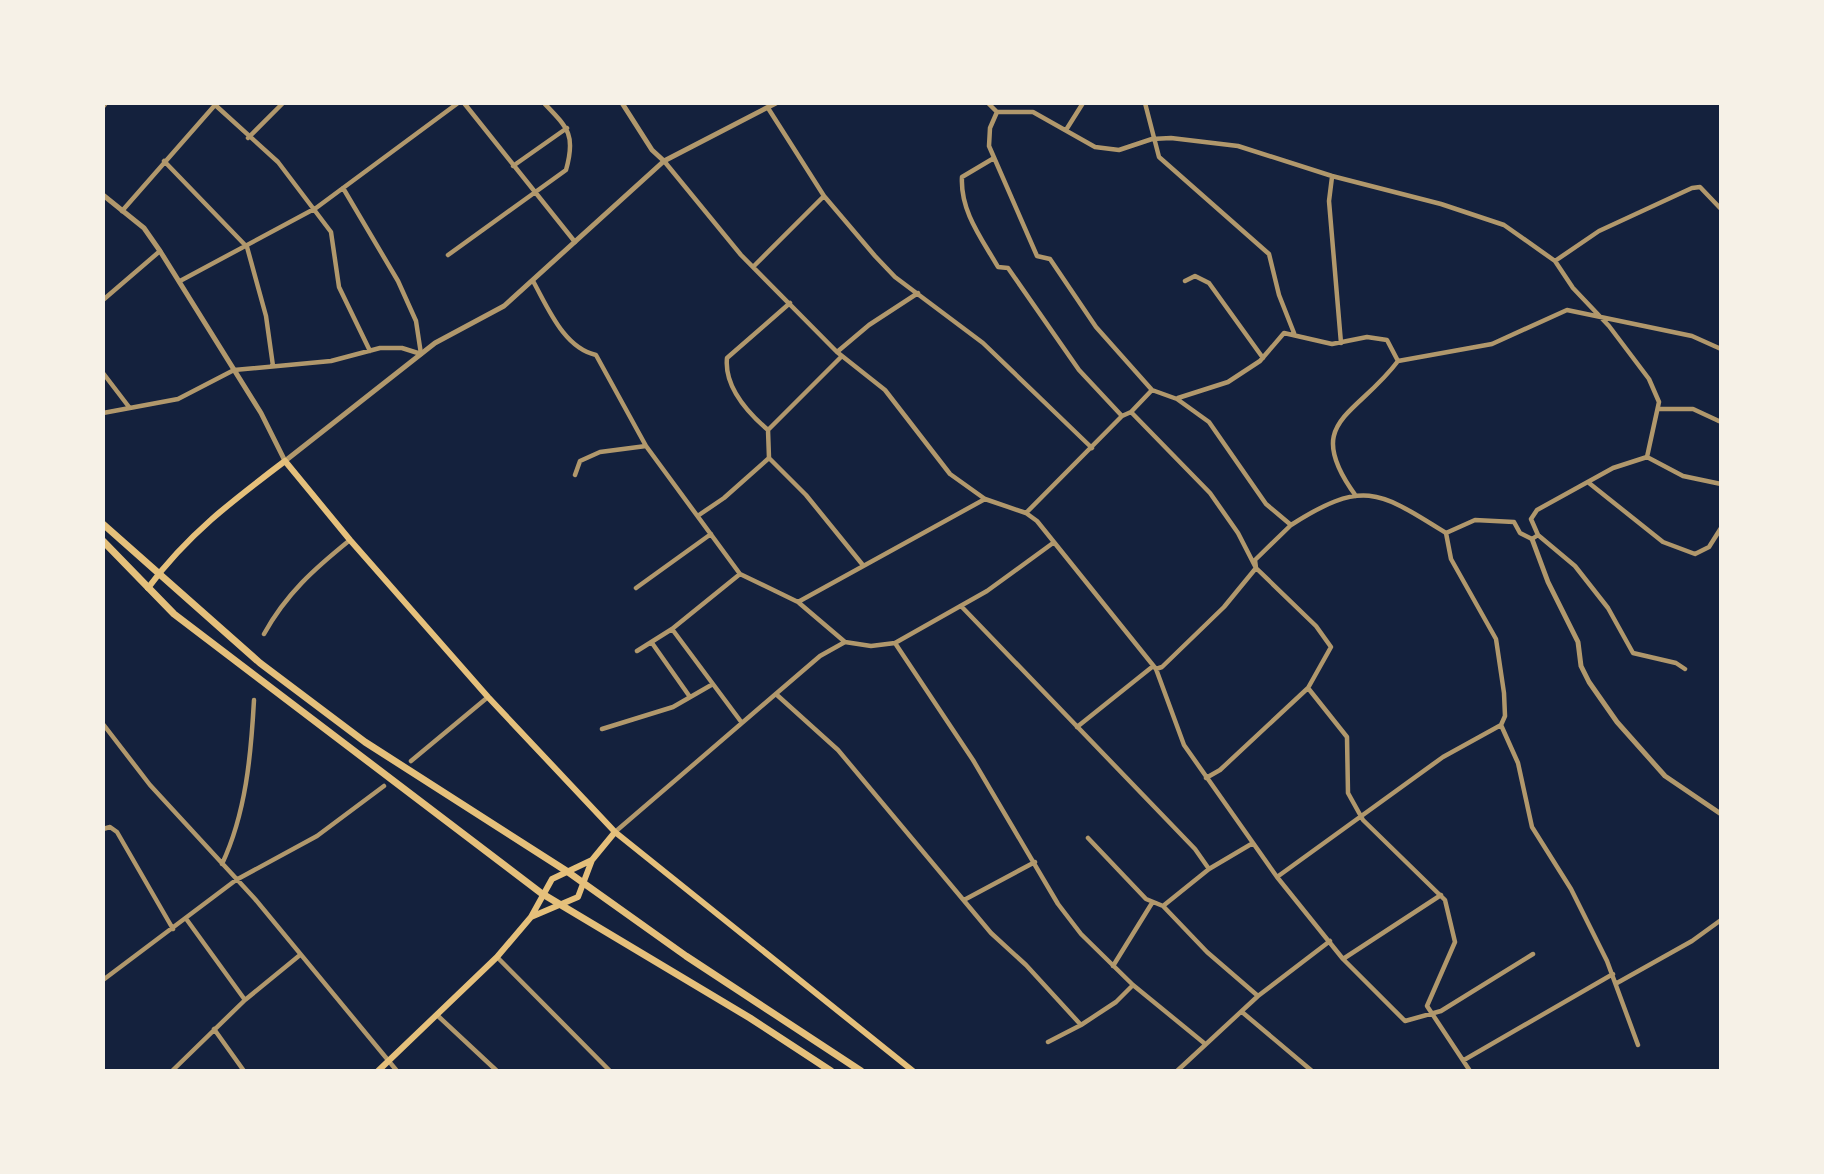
<svg xmlns="http://www.w3.org/2000/svg" width="1824" height="1174" viewBox="0 0 1824 1174" font-family="'Roboto Condensed',sans-serif">
  <style>
    .lines { fill: none; stroke-linecap: round; stroke-linejoin: round }
    .minor { stroke: #b1986c; stroke-width: 4.5 }
    .tertiary { stroke: #b1986c; stroke-width: 5 }
    .secondary { stroke: #e5c07b; stroke-width: 6 }
    .primary { stroke: #e5c07b; stroke-width: 7 }
  </style>
  <rect width="100%" height="100%" fill="#14213d"/>
  <g class="lines">
    <!-- minor -->
    <path class="minor" d="M213,103L278,162L331,232L339,287L370,351
      M464,103L575,242
      M988,103L997,112H1033L1095,147L1119,150L1152,139L1171,138L1238,146L1332,176L1441,204L1504,225L1555,261L1573,288L1609,326L1649,379L1659,402L1647,457L1613,468L1537,510L1531,519L1538,535
      M1145,103L1159,157L1269,254L1279,295L1294,333
      M103,107L106,103
      M768,108L824,196L875,256L895,277L983,343L1092,448
      M997,112L990,128L989,146L1037,256L1050,259L1096,327L1152,390
      M1066,130L1083,103
      M248,138L283,103
      M994,158L962,177C960,211 982,239 998,267L1008,268L1079,370L1122,416
      M164,161L247,247L266,316L273,366
      M664,161L741,255L837,352L885,390L950,474L985,499L1026,513L1037,521L1156,669L1184,745L1277,877L1343,959L1405,1021L1441,1011L1533,954
      M513,166L567,128
      M1332,177L1329,201L1341,343
      M122,211L215,105
      M448,255L566,170C576,135 568,128 544,103
      M1555,261L1599,231L1692,188L1700,187L1721,209
      M754,266L824,196
      M180,281L316,208L458,103
      M533,281C548,308 564,348 596,355L646,446L740,574L798,602L845,642
      M1185,281L1195,276L1209,283L1263,358
      M103,300L160,251
      M837,352L869,325L918,293
      M103,373L129,407
      M1178,398L1228,382L1260,361L1284,333L1332,344L1367,337L1387,340L1398,361
      M1658,409H1693L1721,422
      M1131,412L1210,493L1238,533L1256,568L1316,626L1331,647L1308,688L1220,770L1206,778
      M103,413L178,399L234,370L331,361L380,348H402L421,354L416,321L398,281L343,188
      M768,430L842,356
      M1647,457L1683,476L1721,484
      M769,458L806,495L862,564
      M575,475L580,461L600,452L646,446
      M1589,483L1663,542L1695,554L1709,547L1721,528
      M1356,496C1301,421 1356,417 1398,361L1492,344L1567,310L1692,336L1721,349
      M1026,513L1122,416L1131,412L1152,390L1177,399L1209,422L1266,504L1291,525C1363,479 1379,491 1446,533L1475,520L1514,522L1520,533L1532,539L1538,535L1575,566L1608,608L1633,653L1676,663L1685,669
      M699,515L724,498L769,458L768,430C747,412 724,387 727,358L790,303
      M1446,533L1451,559L1496,639L1504,693L1505,716L1501,725L1518,763L1532,827L1571,889L1607,961L1638,1045
      M636,588L711,534
      M798,602L985,499
      M961,606L1195,849L1209,869
      M672,629L742,723
      M264,634C286,594 314,569 350,540
      M652,643L690,697
      M895,643L973,760L1058,904L1081,934L1133,985L1204,1043
      M637,651L672,629L740,574
      M1156,669L1162,667L1224,607L1256,568L1255,560L1291,525
      M1308,688L1347,737L1348,793L1363,820L1445,900L1455,942L1427,1006L1470,1071
      M777,695L838,750L991,933L1026,965L1081,1025L1116,1002L1133,985
      M103,724L150,785L255,899L397,1071
      M1077,727L1152,667
      M602,729L673,707L713,684
      M411,761L488,697
      M103,829L110,827L117,832L173,929
      M615,832L820,656L845,642L871,646L895,643L987,591L1053,543
      M1088,838L1146,899L1163,906L1209,869L1253,843
      M222,864C246,813 251,755 254,700
      M1277,877L1443,757L1501,725
      M964,900L1035,862
      M1163,906L1207,952L1258,996
      M187,920L245,1000
      M497,957L610,1071
      M1343,959L1441,895
      M1113,966L1152,903
      M103,980L236,880L317,836L384,786
      M1617,983L1692,941L1721,920
      M1242,1012L1312,1071
      M437,1015L497,1071
      M214,1029L244,1071
      M1048,1042L1081,1025
      M1464,1060L1613,974
      M172,1071L245,1000L300,955
      M1177,1071L1258,996L1330,941"/>
    <!-- tertiary -->
    <path class="tertiary" d="M622,103L652,150L664,161
      M103,195L144,228L160,251L261,413L285,461L435,343L504,306L664,161L776,103
      M1532,539L1548,582L1578,642L1581,666L1589,682L1617,722L1665,776L1721,814"/>
    <!-- secondary -->
    <path class="secondary" d="M148,588C187,535 232,501 285,461L350,540L488,697L615,832L913,1071
      M531,917L578,897L592,860L615,832
      M378,1071L497,957L531,917L552,879L592,860"/>
    <!-- primary -->
    <path class="primary" d="M103,524L260,663L365,742L568,872L686,956L861,1071
      M103,541L174,614L541,893L750,1018L831,1071"/>
  </g>
  <!-- border -->
  <rect width="1824" height="1174" fill="none" stroke="#f6f1e7" stroke-width="210"/>
</svg>
